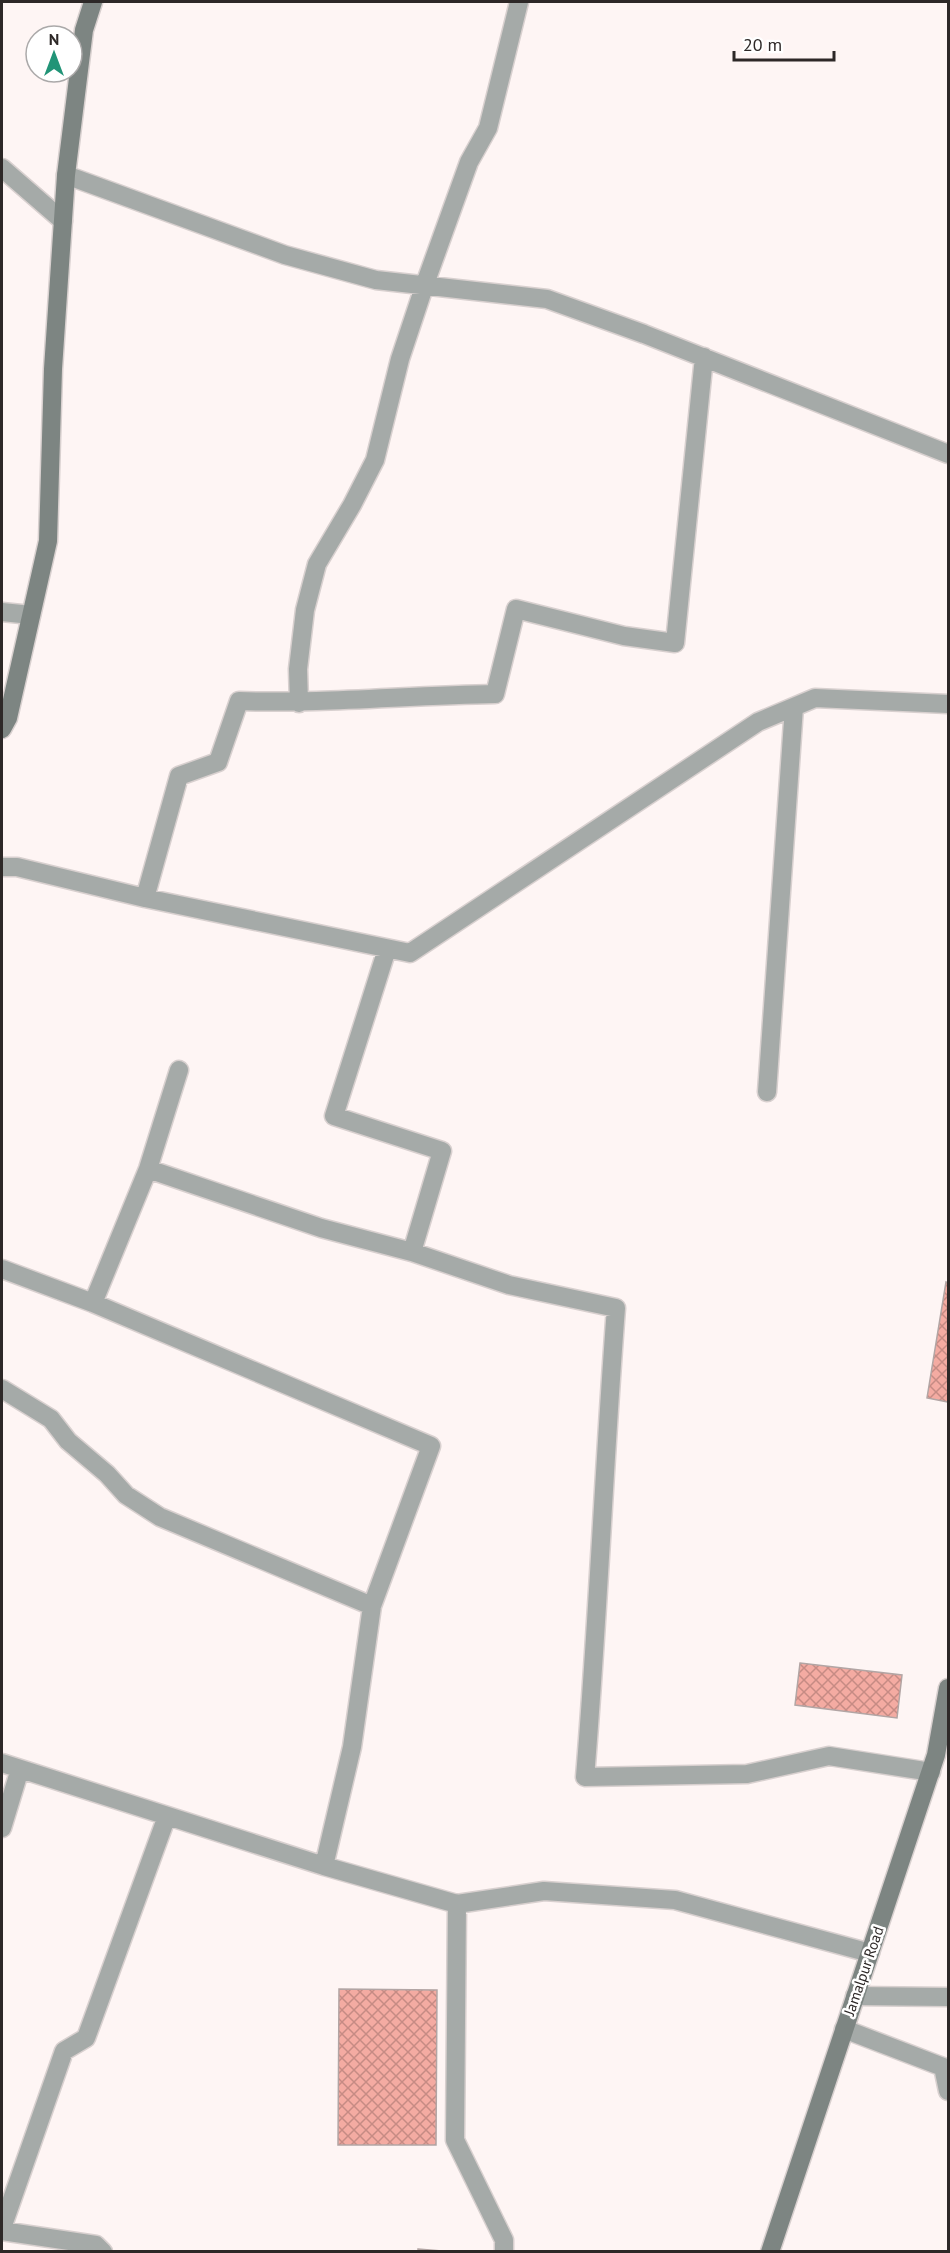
<svg xmlns="http://www.w3.org/2000/svg" width="950" height="2253" viewBox="0 0 950 2253" font-family="'PT Sans',sans-serif">
  <style>
    .building { fill: url(#building-cross-hatch); stroke: #b2a5a4; stroke-width: 1.5 }
    .lines { fill: none; stroke-linecap: round; stroke-linejoin: round }
    .street-casing { stroke: #d8d0cf; stroke-width: 21 }
    .secondary-casing { stroke: #d8d0cf; stroke-width: 21 }
    .street { stroke: #a5aaa8; stroke-width: 18 }
    .secondary { stroke: #7d8582; stroke-width: 18 }
    .labels { text-anchor: middle; stroke-width: 5; stroke-linejoin: round; paint-order: stroke }
    .street-label { font-size: 15px; fill: #2d2827; stroke: #fff }
  </style>
  <defs>
    <pattern id="building-cross-hatch" width="8" height="8" patternUnits="userSpaceOnUse" patternTransform="scale(1.5)"><rect width="8" height="8" fill="#f4aba2"/><path d="M0 0l8 8M0 8l8-8" fill="none" stroke="#c68b84"/></pattern>
  </defs>
  <rect width="100%" height="100%" fill="#fef5f4"/>
  <!-- building -->
  <path class="building" d="M946,1282L948,1283V1402L927,1398Z
    M800,1663L902,1675L897,1718L795,1705Z
    M339,1989L437,1990L436,2145H338Z
    M418,2249L454,2252H418Z"/>
  <g class="lines">
    <defs>
      <path id="street" d="M2,168L63,221
        M66,175L285,255L376,280L547,299L644,334L948,454
        M2,612L31,615
        M299,703L298,669L305,610L317,564L352,505L375,460L400,359L425,284L469,162L488,128L519,2
        M2,867H17L145,898L410,953L758,722L815,698L948,704
        M145,898L179,776L218,762L239,701C325,704 410,695 495,694L516,609L624,636L675,643L704,357
        M387,949L334,1116L442,1151L412,1252
        M767,1092L794,707
        M148,1169L321,1228L412,1252L509,1285L616,1308C604,1464 598,1621 585,1777L747,1774L829,1756L931,1772
        M2,1269L93,1303L431,1446L372,1606L352,1747L324,1866
        M93,1303L148,1169L179,1070
        M2,1389L51,1419L68,1441L107,1474L126,1495L160,1517L372,1606
        M2,1763L324,1866L457,1904L544,1891L675,1900L870,1953
        M2,1828L20,1769
        M457,1904L455,2140L504,2240V2252
        M855,1996L948,1997
        M844,2029L943,2067L948,2091
        M2,2228L64,2051L86,2038L167,1816
        M2,2231L96,2245L103,2252"/>
      <path id="secondary" d="M2,729L8,718L48,541L53,369L66,175L84,30L93,2
        M770,2252L936,1755L948,1688"/>
    </defs>
    <!-- street casing -->
    <use href="#street" class="street-casing"/>
    <!-- secondary casing -->
    <use href="#secondary" class="secondary-casing"/>
    <!-- street -->
    <use href="#street" class="street"/>
    <!-- secondary -->
    <use href="#secondary" class="secondary"/>
  </g>
  <g class="labels">
    <!-- street labels -->
    <g class="street-label">
      <text transform="translate(864 1971) rotate(-71)" y="5">Jamalpur Road</text>
    </g>
  </g>
  <!-- border -->
  <rect width="950" height="2253" fill="none" stroke="#2d2827" stroke-width="6"/>
  <!-- north arrow -->
  <g transform="translate(54 54)"><circle r="28" fill="#ffffff" stroke="#aba9a9" stroke-width="1.5"/>
  <path d="M0-4.5L10 22L0 15L-10 22Z" fill="#219477"/>
  <text y="-9" font-size="16" font-weight="bold" text-anchor="middle" fill="#2d2827">N</text>
  </g>
  <!-- scale -->
  <path d="M734 51v9h100v-9" fill="none" stroke="#2d2827" stroke-width="3"/>
  <text x="743" y="51" font-size="18" fill="#2d2827" stroke="#ffffff" stroke-width="4.5" paint-order="stroke">20 m</text>
</svg>
